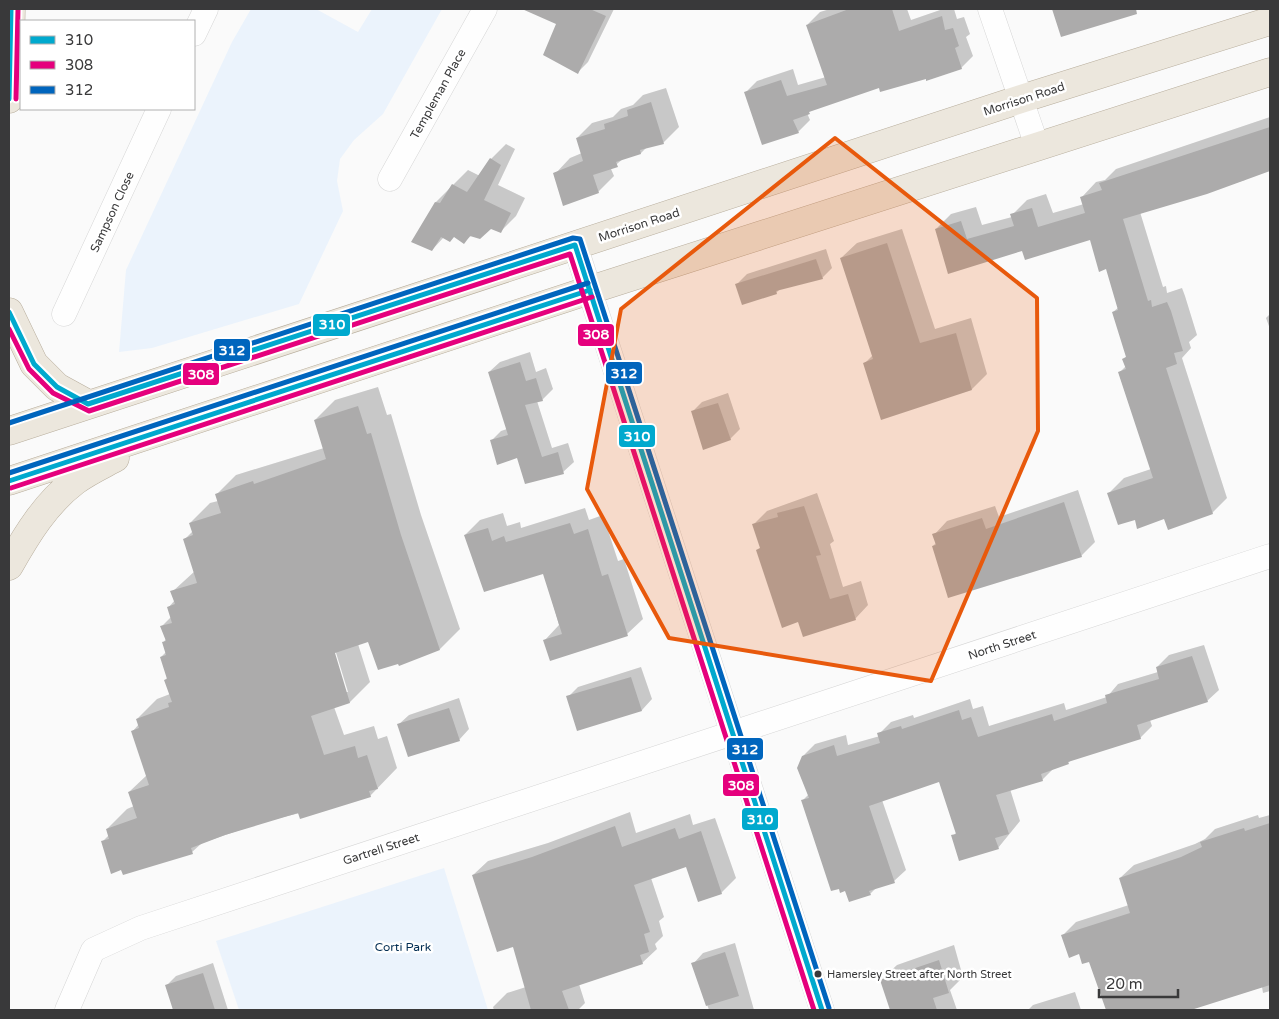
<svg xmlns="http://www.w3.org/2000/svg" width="1279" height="1019" viewBox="0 0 1279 1019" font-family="'Varela Round',sans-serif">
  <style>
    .green { fill: #ebf3fc }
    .shadow { fill: #0003; fill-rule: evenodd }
    .building { fill: #acabab }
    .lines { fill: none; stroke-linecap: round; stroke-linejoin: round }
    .street-casing { stroke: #d6d6d6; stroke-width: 25 }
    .primary-casing { stroke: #b8ae9d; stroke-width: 29 }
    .street { stroke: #fefefe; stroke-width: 24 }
    .primary { stroke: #ece7dd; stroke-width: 28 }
    .bus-1-casing { stroke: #fff; stroke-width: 9 }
    .bus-2-casing { stroke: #fff; stroke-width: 9 }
    .bus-3-casing { stroke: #fff; stroke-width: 9 }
    .bus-1 { stroke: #00a9ce; stroke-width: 5 }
    .bus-2 { stroke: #e5007d; stroke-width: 5 }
    .bus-3 { stroke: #0065bd; stroke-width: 5 }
    .marked { fill: #e8590c; fill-opacity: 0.2; stroke: #e8590c; stroke-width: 4; stroke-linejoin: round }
    .bus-dot { fill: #39393a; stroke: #fff; stroke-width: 2 }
    .labels { text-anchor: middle; stroke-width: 5; stroke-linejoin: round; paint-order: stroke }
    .bus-label { font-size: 11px; fill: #39393a; stroke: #fff; text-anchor: start }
    .street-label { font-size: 12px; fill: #39393a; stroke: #fff }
    .park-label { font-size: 12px; fill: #022d52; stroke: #fff }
    .line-badge { stroke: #fff; stroke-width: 2 }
    .badge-label { font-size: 14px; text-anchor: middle; font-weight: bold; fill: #fff }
  </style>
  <rect width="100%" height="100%" fill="#fafafa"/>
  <!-- green -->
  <path class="green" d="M251,9H316L358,32L372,9H442L383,114L354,140L340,159L337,181L343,211L299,304L152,348L119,352L126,270L232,42Z
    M444,868L488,1010H239L216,941Z"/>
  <!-- shadow -->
  <path class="shadow" d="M559,9H614L588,62L578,72L558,23L552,21Z
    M830,9H907L911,20L943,9H954L957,19L964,17L970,34L966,37L973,56L961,68L880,86L813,109L807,113L810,120L798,132L746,92L757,81L793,69L798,85L826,77L808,24L820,12Z
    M1054,9H1133L1127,14L1062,35Z
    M666,88L679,127L663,143L647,147L641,153L624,158L611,169L614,176L598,192L555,174L570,158L582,153L577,138L592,123L613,117L621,109L633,105L643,95Z
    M1270,117V170L1249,176L1245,180L1140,212L1163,287L1166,286L1167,293L1182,288L1185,296L1197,335L1189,342L1191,348L1182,358L1227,498L1212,513L1135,518L1109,493L1124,478L1151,469L1119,373L1126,366L1124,359L1127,356L1113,312L1119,307L1107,268L1091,239L1023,249L949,272L936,229L951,214L976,207L982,225L1012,217V215L1027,200L1046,194L1053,213L1084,204L1082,197L1096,182L1105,180L1116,169Z
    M506,144L515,149L498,185L525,198L516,216L501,231L491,228L472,235L464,242L455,236L444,237L432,250L436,202L468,170L480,176L491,159Z
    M902,229L935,329L971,318L987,374L972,389L882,418L865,363L873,355L841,258L857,243Z
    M826,249L832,268L822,278L780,289L776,293L737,284L747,274Z
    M1270,314V329L1266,318Z
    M530,352L536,372L546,368L553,389L542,400L537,401L552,448L568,443L574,462L563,472L518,457L491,441L501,431L507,429L489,372L500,362Z
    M378,387L387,415L391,414L421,515L460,629L440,649L369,640L358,644L370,682L350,702L334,707L344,735L374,726L378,739L387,736L397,768L370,796L263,822L202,843L192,852L102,842L109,835L107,829L127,809L134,806L129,792L147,775L133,731L139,724L137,719L157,699L170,694L165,680L168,677L161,657L166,652L163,643L166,639L162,626L171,617L168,608L175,600L172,592L195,571L185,539L193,531L190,523L210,503L218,501L216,495L236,475L324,448L315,420L335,400ZM334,646L348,692H346L332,647Z
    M728,393L740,429L730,439L692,412L702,402Z
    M1078,490L1095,542L1081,556L933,546L936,543L934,535L947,521L995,506L999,517Z
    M817,493L834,541L830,544L843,587L861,581L868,605L855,619L799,621L761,547L754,524L767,511Z
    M585,508L589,520L603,515L618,561L624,559L643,619L627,634L544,641L559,625L544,572L465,535L480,520L503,513L507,526L520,522L521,528Z
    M1204,645L1219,690L1207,701L1150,720L1152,726L1140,738L1072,759L1068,763L1053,769L1042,780L1010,789L1020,821L998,848L953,836L957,832L940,781L882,800L906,870L894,881L877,887L870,894L846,890L803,800L809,794L803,756L815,744L846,735L848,745L880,736L879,734L891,722L913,715L914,718L970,699L973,709L983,706L989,726L1064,703L1066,710L1107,697L1118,684L1158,672L1157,667L1169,655Z
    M641,667L652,699L642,710L578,729L568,697L578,687Z
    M459,698L469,729L459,740L398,725L409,715Z
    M630,812L636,833L690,814L693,825L715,818L736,878L721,893L687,866L651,878L664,917L659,921L663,936L655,944L657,949L642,963L579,984L585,1003L578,1010H494L493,1007L507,993L526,987L513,945L473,875L488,861L548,843Z
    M1258,815L1259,818L1270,815V991L1263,993L1262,987L1187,1010H1181L1180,1006L1169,1010H1107L1090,961L1063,935L1076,922L1129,905L1120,878L1134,865L1195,844L1205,839L1215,829Z
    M735,943L754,1010H709L693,964L703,953Z
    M954,945L963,977L950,990L957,1010H900L899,1008L891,1010L881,980L897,965Z
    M213,963L228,1010H174L166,986L176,976Z
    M1075,992L1081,1010H1028L1033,1005Z"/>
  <!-- building -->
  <path class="building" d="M522,9H590L606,16L578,74L543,55L556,24Z
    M849,9H892L899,31L942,16L945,30L953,28L959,46L955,48L962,69L926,81V79L880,92L879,88L809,112L810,114L793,120L799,133L762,145L744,92L781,80L787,96L827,85L806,25Z
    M1052,9H1136L1137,14L1061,37Z
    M651,102L664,144L640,150L641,154L616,162L618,167L593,175L599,193L563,206L553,173L583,161L576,138L605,129L604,124L628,116L627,110Z
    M1270,127V171L1207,194L1123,219L1148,301L1151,300L1152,307L1167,302L1171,311L1183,351L1174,353L1177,364L1166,368L1213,514L1168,530L1164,519L1137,529L1135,520L1118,525L1107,493L1153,478L1118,372L1126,369L1122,359L1126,357L1112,312L1118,310L1106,269L1099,272L1090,240L1025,260L1022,251L948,274L935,229L961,221L967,239L1014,226L1010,214L1032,208L1038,227L1085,213L1080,197L1102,190L1099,183Z
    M490,158L501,165L484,200L511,213L501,233L491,229L480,239L470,236L464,244L454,237L450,242L441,237L432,251L411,242L435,202L440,203L452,184L467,192Z
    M887,243L920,343L956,333L972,390L881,420L863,363L873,359L840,258Z
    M816,259L823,279L776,291L777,294L742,305L735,284Z
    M520,362L526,381L536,378L543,401L525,405L542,457L558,452L564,474L525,484L517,458L497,465L490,440L508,435L488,372Z
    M718,403L731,440L703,450L691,411Z
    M358,406L367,434L371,433L401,535L440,650L399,666L398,664L378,670L368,642L335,653L350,703L311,716L324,755L355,746L358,758L367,755L378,789L369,791L371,797L300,819L298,813L225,835L191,848L193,854L123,875L121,870L111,874L101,841L109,839L106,829L137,818L128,792L149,785L131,731L139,728L136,719L169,707L168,703L172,702L164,680L167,679L160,657L166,655L162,642L166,641L160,626L172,623L167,607L175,604L170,591L197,583L183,539L193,535L189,523L221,513L215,494L253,481L254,484L326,459L314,420Z
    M1064,502L1082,557L948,598L932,546L936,545L932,534L982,518L986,529Z
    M804,506L821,555L816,556L830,599L848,594L856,620L803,637L798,622L782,628L756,550L760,548L752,524L778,517L777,513Z
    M570,523L574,534L588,529L602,576L608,574L628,636L550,661L543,640L562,634L543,574L484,592L464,535L488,528L492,541L504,536L506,542Z
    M1192,656L1208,702L1137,725L1141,739L1068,762L1069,764L1041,774L1043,781L996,795L1009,834L995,838L999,849L959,861L951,835L956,834L939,782L869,806L895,883L869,891L871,895L849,902L845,891L840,893L839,889L831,891L801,800L809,798L797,768L802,756L834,745L837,756L880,743L877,733L901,726L902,729L959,710L962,720L971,717L978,737L1052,714L1054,721L1107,703L1105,695L1159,679L1156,667Z
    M631,677L642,711L577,731L566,696Z
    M449,708L460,741L408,757L397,724Z
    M1270,823V985L1191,1010H1106L1089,962L1082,964L1079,954L1069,958L1061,935L1130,913L1119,878L1181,857L1202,847L1200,842L1244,828L1245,831Z
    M615,826L622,847L675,828L679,839L701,831L722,894L698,902L686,867L634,885L650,932L644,934L649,952L640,955L643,964L562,991L569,1010H531L513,947L497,952L472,875L532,857Z
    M725,952L739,996L706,1006L691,963Z
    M939,960L949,993L933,998L937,1010H890L880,980Z
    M203,973L215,1010H173L165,985Z"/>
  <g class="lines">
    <defs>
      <path id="street" d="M990,9L1037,146
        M194,34L206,9
        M390,179L485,9
        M575,245L822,1010
        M64,314L159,109
        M67,1010L93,950L141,928L1270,556"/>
      <path id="primary" d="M9,99L11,9
        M9,312L34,364L57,387L88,404
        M9,431L1021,99L1270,21
        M9,481L590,290L1270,72
        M9,566C27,534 46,503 75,481C87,472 102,465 115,458"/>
    </defs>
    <!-- street casing -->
    <use href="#street" class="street-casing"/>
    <!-- primary casing -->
    <use href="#primary" class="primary-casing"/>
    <!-- street -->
    <use href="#street" class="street"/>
    <!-- primary -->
    <use href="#primary" class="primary"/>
    <defs>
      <path id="bus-1" d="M9,99L11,9
        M575,245L822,1010
        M9,312L34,364L57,387L88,404
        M88,404L575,245
        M9,481L590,290"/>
      <path id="bus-2" d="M16,99L18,9
        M9,329L29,369L53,393L89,411L570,254L814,1010
        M11,488L592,297"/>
      <path id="bus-3" d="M9,423L573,238L580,239L829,1008
        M9,473L588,283"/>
    </defs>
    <!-- bus-1 casing -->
    <use href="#bus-1" class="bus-1-casing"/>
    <!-- bus-2 casing -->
    <use href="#bus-2" class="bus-2-casing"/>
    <!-- bus-3 casing -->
    <use href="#bus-3" class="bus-3-casing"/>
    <!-- bus-1 -->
    <use href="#bus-1" class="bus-1"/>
    <!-- bus-2 -->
    <use href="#bus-2" class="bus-2"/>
    <!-- bus-3 -->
    <use href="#bus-3" class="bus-3"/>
  </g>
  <!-- marked area -->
  <path class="marked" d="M835,138L1037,298L1038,431L931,681L669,638L587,489L621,309Z"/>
  <!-- markers -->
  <circle class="bus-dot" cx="818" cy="974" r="4.5"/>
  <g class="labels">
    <!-- bus labels -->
    <g class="bus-label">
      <text x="827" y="978">Hamersley Street after North Street</text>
    </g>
    <!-- street labels -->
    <g class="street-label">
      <text transform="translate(438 94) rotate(-61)" y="4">Templeman Place</text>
      <text transform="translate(1024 99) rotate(-18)" y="4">Morrison Road</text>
      <text transform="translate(112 212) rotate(-65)" y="4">Sampson Close</text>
      <text transform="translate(639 225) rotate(-18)" y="4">Morrison Road</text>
      <text transform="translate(1002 645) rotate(-18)" y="4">North Street</text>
      <text transform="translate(381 849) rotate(-18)" y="4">Gartrell Street</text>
    </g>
    <!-- park labels -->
    <g class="park-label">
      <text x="403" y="951">Corti Park</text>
    </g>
  </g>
  <g class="line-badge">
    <rect x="312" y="313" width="39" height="24" rx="5" fill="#00a9ce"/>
    <rect x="577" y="323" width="38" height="24" rx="5" fill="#e5007d"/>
    <rect x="213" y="338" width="38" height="24" rx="5" fill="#0065bd"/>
    <rect x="605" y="361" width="38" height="24" rx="5" fill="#0065bd"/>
    <rect x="182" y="362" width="38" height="24" rx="5" fill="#e5007d"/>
    <rect x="618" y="424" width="38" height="24" rx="5" fill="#00a9ce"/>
    <rect x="726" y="737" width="38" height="24" rx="5" fill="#0065bd"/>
    <rect x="722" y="773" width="38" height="24" rx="5" fill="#e5007d"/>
    <rect x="741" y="807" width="38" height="24" rx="5" fill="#00a9ce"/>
  </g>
  <g class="badge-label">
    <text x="332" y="329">310</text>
    <text x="596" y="339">308</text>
    <text x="232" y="355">312</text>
    <text x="624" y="378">312</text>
    <text x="201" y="379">308</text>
    <text x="637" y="441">310</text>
    <text x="745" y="754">312</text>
    <text x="741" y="790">308</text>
    <text x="760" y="824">310</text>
  </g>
  <!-- border -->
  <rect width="1279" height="1019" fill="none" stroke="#39393a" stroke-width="20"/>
  <!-- legend -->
  <rect x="20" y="20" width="175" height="90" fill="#ffffff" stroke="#b0b0b0"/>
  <rect x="30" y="36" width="25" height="8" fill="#00a9ce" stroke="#b0b0b0"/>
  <text x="65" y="45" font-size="15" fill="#39393a">310</text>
  <rect x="30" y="61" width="25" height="8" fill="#e5007d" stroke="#b0b0b0"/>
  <text x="65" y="70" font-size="15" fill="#39393a">308</text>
  <rect x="30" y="86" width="25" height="8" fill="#0065bd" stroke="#b0b0b0"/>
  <text x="65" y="95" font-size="15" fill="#39393a">312</text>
  <!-- scale -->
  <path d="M1099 989v8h79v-8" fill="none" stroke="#39393a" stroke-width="2.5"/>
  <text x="1106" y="989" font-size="15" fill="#39393a" stroke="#ffffff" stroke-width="4" paint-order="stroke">20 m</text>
</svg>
